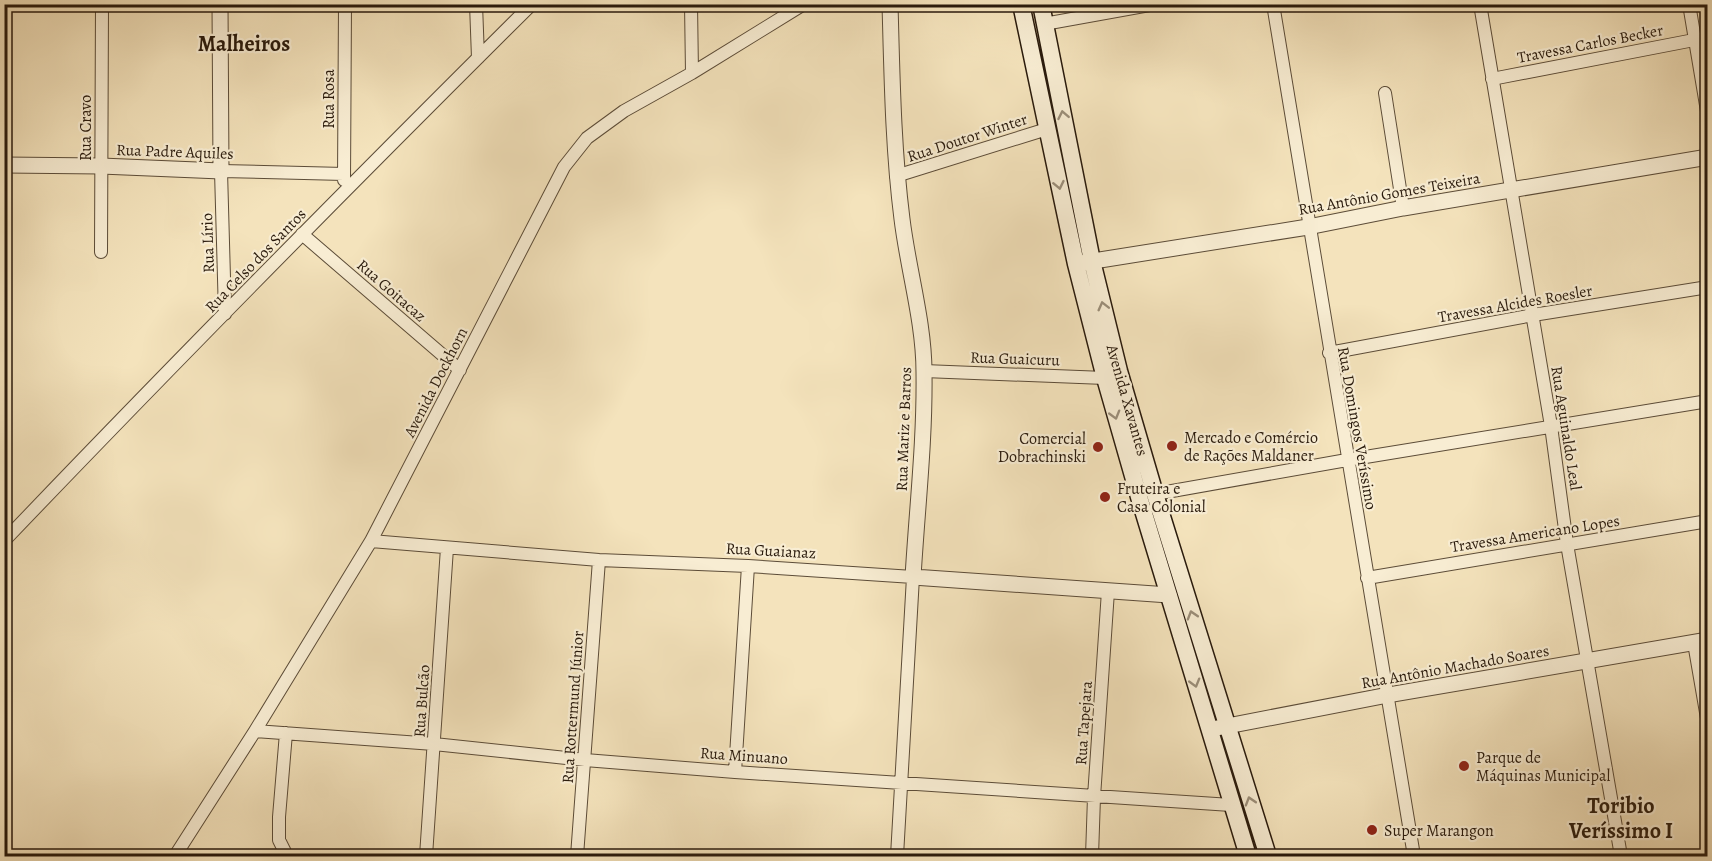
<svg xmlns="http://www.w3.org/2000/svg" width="1712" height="861" viewBox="0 0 1712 861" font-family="Alegreya,serif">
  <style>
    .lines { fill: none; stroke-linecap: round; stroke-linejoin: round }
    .minor-casing { stroke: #5c4c38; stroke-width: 14 }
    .tertiary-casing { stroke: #5c4c38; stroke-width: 17 }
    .secondary-casing { stroke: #291a0c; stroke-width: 19 }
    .minor { stroke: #f8edd3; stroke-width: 12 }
    .tertiary { stroke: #f8edd3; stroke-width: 15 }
    .secondary { stroke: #f8edd3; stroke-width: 16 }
    .oneway { stroke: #9b8e79 }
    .poi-dot { fill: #8f2418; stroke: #f8edd3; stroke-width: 2 }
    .labels { text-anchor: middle; stroke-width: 4.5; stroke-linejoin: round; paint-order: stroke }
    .street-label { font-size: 16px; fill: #291a0c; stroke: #f8edd3 }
    .poi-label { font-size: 16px; fill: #291a0c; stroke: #f8edd3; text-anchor: start }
    .district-label { font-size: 22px; font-weight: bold; fill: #291a0c; stroke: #f8edd3 }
  </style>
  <rect width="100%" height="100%" fill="#f4e3bc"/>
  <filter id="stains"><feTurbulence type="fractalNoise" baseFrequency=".00333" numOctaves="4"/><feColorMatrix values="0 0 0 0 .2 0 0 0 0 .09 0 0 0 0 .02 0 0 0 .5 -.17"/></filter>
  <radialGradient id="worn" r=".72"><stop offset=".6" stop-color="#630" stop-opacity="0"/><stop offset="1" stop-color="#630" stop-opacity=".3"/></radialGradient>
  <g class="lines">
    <defs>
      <path id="minor" d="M476,4L478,58
        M691,4L692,73
        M1273,4L1414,856
        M1480,4L1551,426L1567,544L1621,856
        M1689,4L1708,117
        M1044,24L1155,4
        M1492,79L1694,40
        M1385,93L1403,208
        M896,176L1047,129
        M344,180L345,4
        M302,234L460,370
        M101,252L102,4
        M225,314L221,171L344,174
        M1329,353L1533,315L1708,287
        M924,371L1105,378
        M1155,494L1347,460L1708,401
        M4,541C177,360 354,181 532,4
        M371,541L599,560L748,566L913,577L897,856
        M1367,578L1708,521
        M1694,643L1708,724
        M255,731L434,744L585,760L735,772L1231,805
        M286,733L279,817V840L287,856
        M735,772L748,566
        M175,856L255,731L371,541L564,167L587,138L624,111L692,73L804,4
        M426,856L447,548
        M577,856L599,560
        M1092,856L1094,797L1108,591"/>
      <path id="tertiary" d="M890,4C892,76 893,148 902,219C908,269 924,322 924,372C925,440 917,509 913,577L1169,595
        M4,165L101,166L221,171L220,4
        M1081,263L1308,227L1403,208L1708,157
        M1217,728L1388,695L1708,640"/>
      <path id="secondary" d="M1021,4L1076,264L1105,378L1139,497L1248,856
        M1041,4L1092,261L1119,371L1155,494L1268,856"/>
    </defs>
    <!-- minor casing -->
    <use href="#minor" class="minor-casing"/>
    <!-- tertiary casing -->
    <use href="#tertiary" class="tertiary-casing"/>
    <!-- secondary casing -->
    <use href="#secondary" class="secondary-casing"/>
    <!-- minor -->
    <use href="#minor" class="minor"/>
    <!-- tertiary -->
    <use href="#tertiary" class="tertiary"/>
    <!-- secondary -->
    <use href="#secondary" class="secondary"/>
  </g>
  <!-- one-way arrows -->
  <defs><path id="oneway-chevron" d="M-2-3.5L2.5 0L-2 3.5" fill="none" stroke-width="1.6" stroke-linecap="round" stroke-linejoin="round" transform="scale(1.5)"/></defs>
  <g class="oneway">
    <use href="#oneway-chevron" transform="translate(1063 115) rotate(-101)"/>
    <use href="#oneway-chevron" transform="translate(1059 185) rotate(78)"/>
    <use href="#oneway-chevron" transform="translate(1103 306) rotate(-104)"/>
    <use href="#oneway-chevron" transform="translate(1115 415) rotate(74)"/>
    <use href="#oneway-chevron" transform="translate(1192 615) rotate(-107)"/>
    <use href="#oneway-chevron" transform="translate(1195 683) rotate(74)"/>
    <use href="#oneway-chevron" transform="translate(1250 801) rotate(-107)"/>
  </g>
  <!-- markers -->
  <g class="poi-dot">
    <circle cx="1172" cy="446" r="6"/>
    <circle cx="1098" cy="447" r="6"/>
    <circle cx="1105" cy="497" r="6"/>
    <circle cx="1464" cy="766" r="6"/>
    <circle cx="1372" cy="830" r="6"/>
  </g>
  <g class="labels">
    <!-- street labels -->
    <g class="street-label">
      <text transform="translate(1590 43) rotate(-11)" y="6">Travessa Carlos Becker</text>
      <text transform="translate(328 99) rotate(-90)" y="6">Rua Rosa</text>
      <text transform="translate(85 128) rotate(-90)" y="6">Rua Cravo</text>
      <text transform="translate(967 137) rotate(-18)" y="6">Rua Doutor Winter</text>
      <text transform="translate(175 151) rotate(2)" y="6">Rua Padre Aquiles</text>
      <text transform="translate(1389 193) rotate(-10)" y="6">Rua Antônio Gomes Teixeira</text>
      <text transform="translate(207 243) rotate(-92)" y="6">Rua Lírio</text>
      <text transform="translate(255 260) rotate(-46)" y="6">Rua Celso dos Santos</text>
      <text transform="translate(392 290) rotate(41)" y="6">Rua Goitacaz</text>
      <text transform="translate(1515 303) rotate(-10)" y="6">Travessa Alcides Roesler</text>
      <text transform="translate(1015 358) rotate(2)" y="6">Rua Guaicuru</text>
      <text transform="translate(435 382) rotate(-63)" y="6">Avenida Dockhorn</text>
      <text transform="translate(1128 400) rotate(74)" y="6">Avenida Xavantes</text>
      <text transform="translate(1358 428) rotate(80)" y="6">Rua Domingos Veríssimo</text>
      <text transform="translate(1567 428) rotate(81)" y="6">Rua Aguinaldo Leal</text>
      <text transform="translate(903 429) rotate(-88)" y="6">Rua Mariz e Barros</text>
      <text transform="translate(1535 533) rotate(-9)" y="6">Travessa Americano Lopes</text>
      <text transform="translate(771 550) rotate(3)" y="6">Rua Guaianaz</text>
      <text transform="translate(1455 666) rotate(-10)" y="6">Rua Antônio Machado Soares</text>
      <text transform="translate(421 701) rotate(-86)" y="6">Rua Bulcão</text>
      <text transform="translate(572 707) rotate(-86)" y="6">Rua Rottermund Júnior</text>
      <text transform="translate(1083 723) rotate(-86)" y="6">Rua Tapejara</text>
      <text transform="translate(744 755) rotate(4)" y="6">Rua Minuano</text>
    </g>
    <!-- poi labels -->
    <g class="poi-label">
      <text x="1184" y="443">Mercado e Comércio<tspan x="1184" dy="18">de Rações Maldaner</tspan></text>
      <text x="1086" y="444" text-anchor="end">Comercial<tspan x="1086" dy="18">Dobrachinski</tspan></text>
      <text x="1117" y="494">Fruteira e<tspan x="1117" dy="18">Casa Colonial</tspan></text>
      <text x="1476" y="763">Parque de<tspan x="1476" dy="18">Máquinas Municipal</tspan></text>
      <text x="1384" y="836">Super Marangon</text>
    </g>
    <!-- district labels -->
    <g class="district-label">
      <text x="244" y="51">Malheiros</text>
      <text x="1621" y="813">Toribio<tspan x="1621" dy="25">Veríssimo I</tspan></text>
    </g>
  </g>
  <!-- margin -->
  <rect width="1712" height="861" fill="none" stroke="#f4e3bc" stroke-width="24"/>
  <rect x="6" y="6" width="1700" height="849" fill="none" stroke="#291a0c" stroke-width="3"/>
  <rect x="12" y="12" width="1688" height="837" fill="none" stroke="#291a0c" stroke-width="1.5"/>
  <rect width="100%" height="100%" filter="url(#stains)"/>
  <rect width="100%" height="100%" fill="url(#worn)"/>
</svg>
